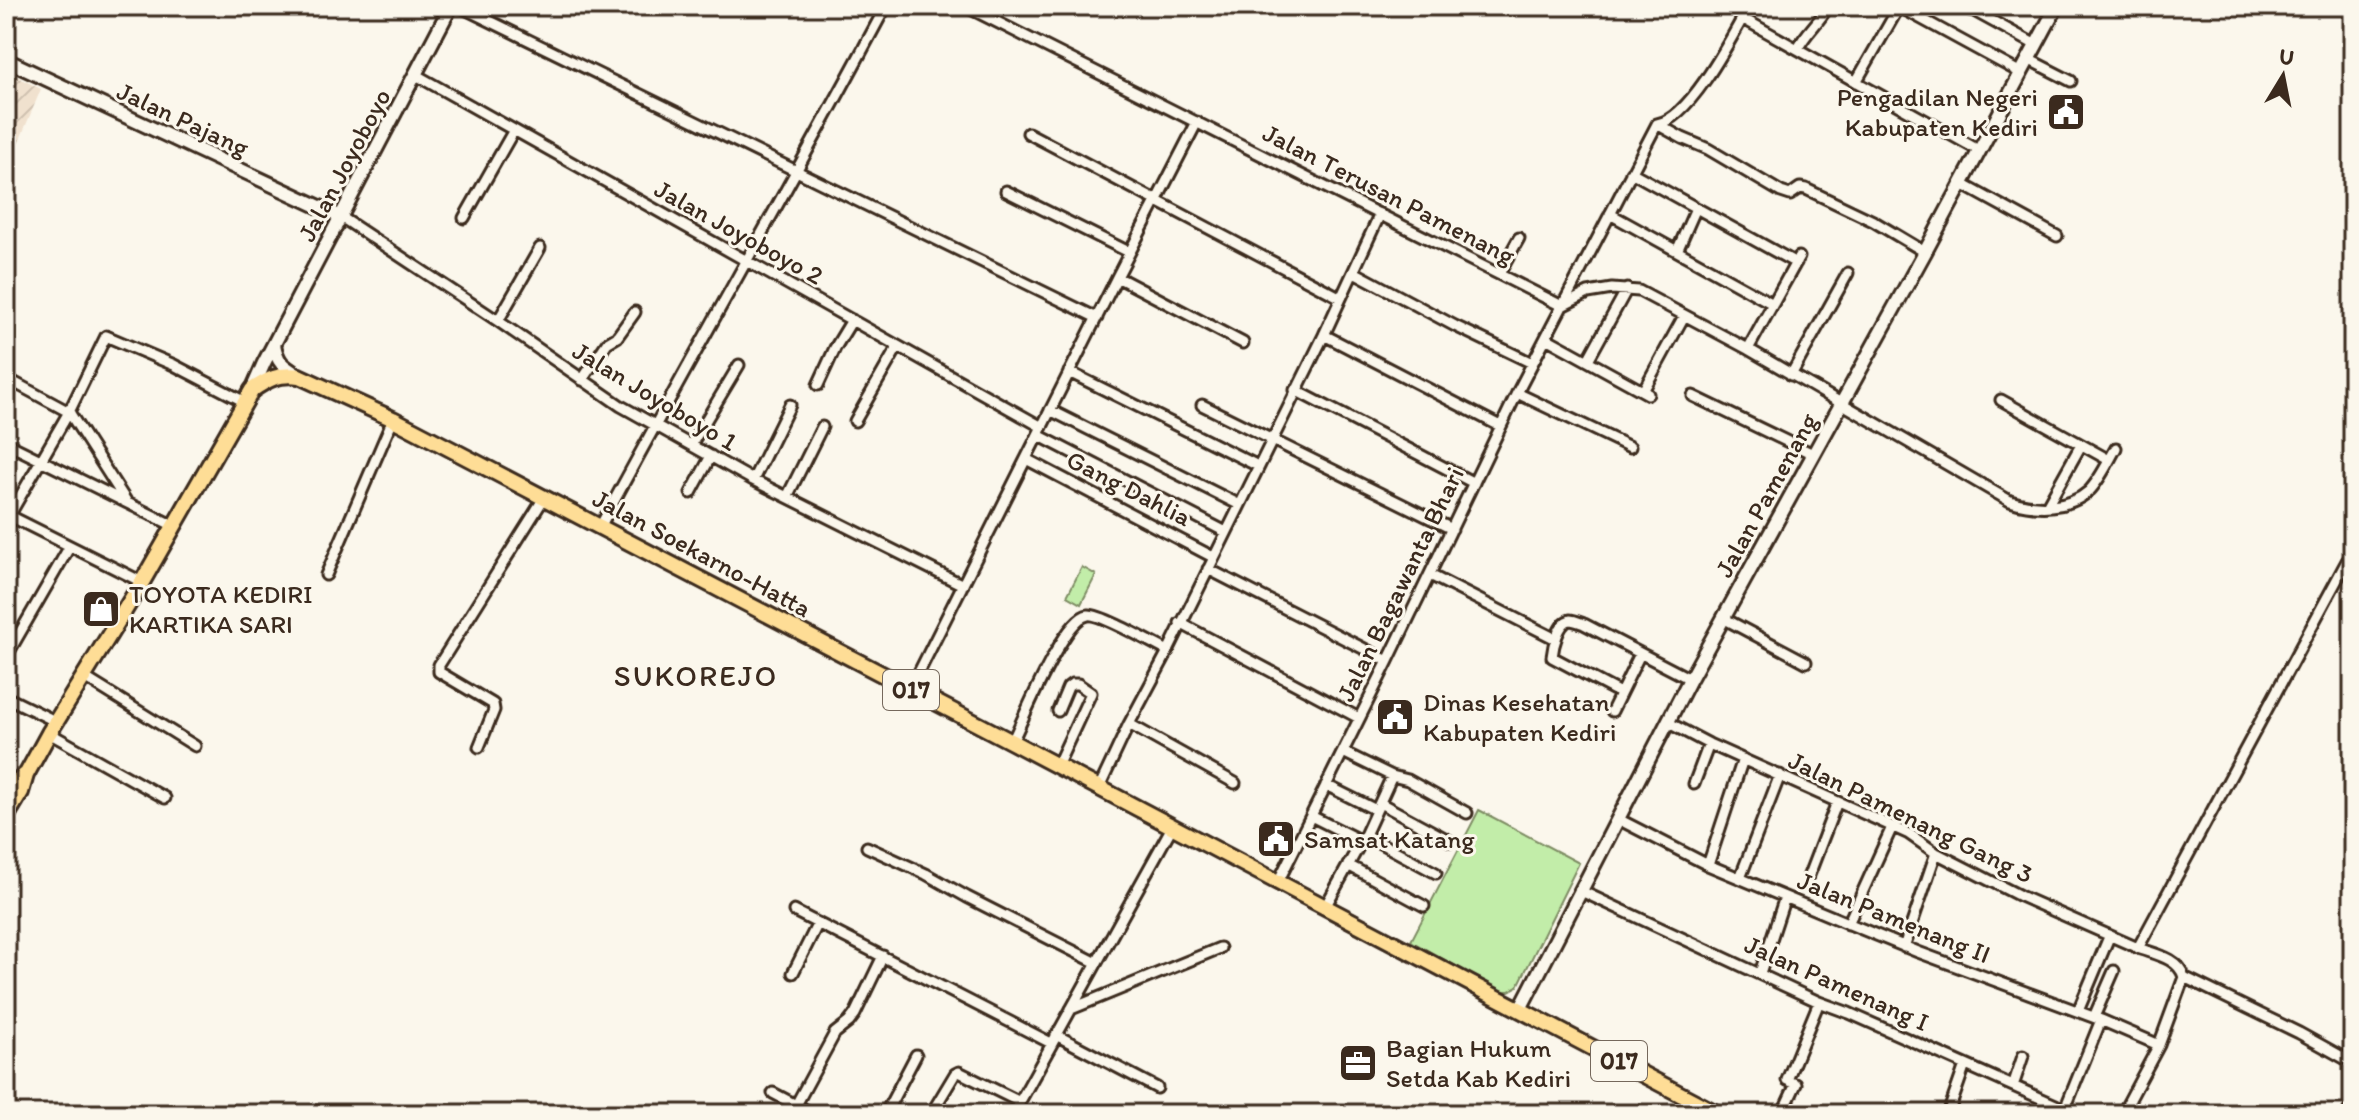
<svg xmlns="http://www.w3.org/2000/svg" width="2359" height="1120" viewBox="0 0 2359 1120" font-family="Itim,sans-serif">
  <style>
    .industrial { fill: url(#industrial-furrows) }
    .garden { fill: #c2eda9; stroke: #7e8c64; stroke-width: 2 }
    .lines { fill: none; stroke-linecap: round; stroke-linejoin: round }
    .street-casing { stroke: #3b2a1e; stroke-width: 15 }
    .secondary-casing { stroke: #3b2a1e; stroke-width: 18 }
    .primary-casing { stroke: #3b2a1e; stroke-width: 20 }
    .street { stroke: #fbf7ec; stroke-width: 9 }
    .secondary { stroke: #fbf7ec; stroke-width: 12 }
    .primary { stroke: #fedd96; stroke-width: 14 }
    .labels { text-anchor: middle; stroke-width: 6; stroke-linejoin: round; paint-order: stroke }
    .shield { fill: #fbf7ec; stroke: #75685c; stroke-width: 2 }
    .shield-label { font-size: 24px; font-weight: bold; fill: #3b2a1e }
    .poi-label { font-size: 26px; fill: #3b2a1e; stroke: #fbf7ec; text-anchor: start }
    .street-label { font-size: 26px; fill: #3b2a1e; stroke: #fbf7ec }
    .quarter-label { font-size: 30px; letter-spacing: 2px; fill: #3b2a1e; stroke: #fbf7ec }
  </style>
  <defs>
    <pattern id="industrial-furrows" width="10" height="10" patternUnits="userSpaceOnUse" patternTransform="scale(2)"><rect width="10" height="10" fill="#f0e1ce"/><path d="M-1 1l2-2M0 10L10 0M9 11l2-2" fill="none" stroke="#cfc1b0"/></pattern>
  </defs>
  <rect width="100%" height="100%" fill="#fbf7ec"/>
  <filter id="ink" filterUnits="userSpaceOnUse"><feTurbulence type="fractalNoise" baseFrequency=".0125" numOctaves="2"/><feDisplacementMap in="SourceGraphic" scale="16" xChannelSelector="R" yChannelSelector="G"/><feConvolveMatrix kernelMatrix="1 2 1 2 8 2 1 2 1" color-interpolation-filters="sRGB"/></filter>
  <g filter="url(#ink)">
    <!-- industrial -->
    <path class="industrial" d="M6,71L41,89L6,173Z"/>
    <!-- garden -->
    <path class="garden" d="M1082,567L1096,575L1081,604L1067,596Z
      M1479,810L1579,863L1518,986L1509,991H1501L1411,941Z"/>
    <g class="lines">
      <defs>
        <path id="street" d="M459,6L1097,318
          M965,6L1562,306
          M1898,6L2021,73
          M1952,6L1974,11L2036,45
          M1742,18L1980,151
          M1798,48C1806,32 1820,22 1828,6
          M2028,59L2071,81
          M416,75L1042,427
          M1856,82L1899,7
          M1657,124L1682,138L1708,149L1781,192L1790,195L1800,188L1806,189L1873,221L1925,252
          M1657,124C1690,119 1733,35 1749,6
          M1028,133L1341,298
          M1631,172L1796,263
          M1962,184L2057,236
          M1006,191L1129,252
          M1610,214L1773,304
          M341,217L498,321L621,406L753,480L963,585
          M464,218L514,130
          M1677,251L1696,208
          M1354,272L1455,326L1532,363
          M1499,274L1519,238
          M1117,277L1243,343
          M1562,306L1588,293L1612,289L1639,291L1748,349L2010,501C2035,509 2068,510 2089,491C2100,480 2108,462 2116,448
          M498,321L540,248
          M1324,335L1500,426
          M1546,338L1648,394
          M1748,349L1799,257
          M1588,360L1627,289
          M1069,372L1258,466
          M1791,375L1848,273
          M6,378L69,412L126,501
          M582,380L607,343L617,337L635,312
          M818,385L835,348L852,320
          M1295,390L1474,483
          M1643,391L1684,316
          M1517,393L1630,447
          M1693,396L1813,454
          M2001,400L2109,460
          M1202,405L1452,529
          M1050,410L1240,505
          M855,421L898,346
          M1038,435L1226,532
          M6,443L174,526
          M691,445L739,365
          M1026,459L1213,557
          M753,480L790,405
          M691,493L711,456
          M787,497L822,427
          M2047,506L2081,445
          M6,514L142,582
          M6,521L69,412L106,336L174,365L245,402
          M600,527C694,352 793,181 886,6
          M1208,569L1388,661
          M326,575L393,419
          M1430,575L1556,639
          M1723,618L1806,662
          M1180,623L1359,718
          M6,657L70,546
          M84,677L195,746
          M910,690L1117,277L1197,122
          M1620,693L1552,657C1553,647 1558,623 1570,620C1574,620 1581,623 1584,624L1690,679
          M6,697L57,722
          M1612,711L1640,654
          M1667,722L1709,744L1909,834L1936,853L2020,896L2138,948
          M1129,724L1235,783
          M49,733L165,798
          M1012,742C1024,718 1064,618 1088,615C1099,613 1154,644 1168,651
          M479,747L494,710L493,704L439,672V665L544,498
          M1343,752L1392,776L1408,780L1467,813
          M1057,766L1091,693L1078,684H1072L1068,687L1058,711
          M1694,784L1709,744
          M1326,785L1376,810
          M1099,788L1129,724L1168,651L1324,335L1380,214
          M1380,803L1450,841
          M1311,816L1361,841
          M1618,819L1708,865L1852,925L1918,952L2101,1020L2159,1045
          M1365,835L1436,873
          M867,847L926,874L967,897L1095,962
          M1348,865L1424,906
          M1708,865L1743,759
          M1809,875L1837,802
          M1740,878L1780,775
          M1278,882L1388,661L1517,393L1657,124
          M1581,891L1819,1002L1849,1013L2076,1114
          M1325,907L1365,835L1392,776
          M794,911L1051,1043
          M1848,924L1892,827
          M1904,947L1936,853
          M793,973L818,923
          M1760,973L1785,897
          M2184,977L2299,1033L2353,1063
          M1071,1009L1220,948
          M2078,1011L2109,937
          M2094,1017L2114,971
          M1056,1035L1157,1088
          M2013,1086L2023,1056
          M773,1093L813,1114
          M796,1105L835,1033L849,1022L855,1014L883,956
          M2065,1109L2101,1020
          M885,1114L916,1055
          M931,1114L955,1074L959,1072L1020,1102
          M1013,1114L1172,827
          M1782,1114L1796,1084L1787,1080L1819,1002
          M1948,1114L1965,1065
          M2122,1114L2159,1045L2184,977C2179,958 2154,954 2138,948L2347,561
          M2347,1114L2353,1102"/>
        <path id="secondary" d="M6,60L341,217
          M274,344C277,363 283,366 299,376
          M252,390L264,363L451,6
          M1520,1009L1690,679L1925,252L2057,6"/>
        <path id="primary" d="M6,797L12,787L25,775
          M6,817L21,792L26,775L49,733L142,582L252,390C268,379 279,373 299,376L393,419L1012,742L1718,1114"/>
      </defs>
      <!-- street casing -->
      <use href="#street" class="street-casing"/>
      <!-- secondary casing -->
      <use href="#secondary" class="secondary-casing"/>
      <!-- primary casing -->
      <use href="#primary" class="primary-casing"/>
      <!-- street -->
      <use href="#street" class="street"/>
      <!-- secondary -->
      <use href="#secondary" class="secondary"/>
      <!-- primary -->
      <use href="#primary" class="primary"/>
    </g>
  </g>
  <!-- icons -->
  <defs>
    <symbol id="civic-square" viewBox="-11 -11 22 22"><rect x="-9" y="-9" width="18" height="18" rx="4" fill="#3b2a1e" stroke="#fbf7ec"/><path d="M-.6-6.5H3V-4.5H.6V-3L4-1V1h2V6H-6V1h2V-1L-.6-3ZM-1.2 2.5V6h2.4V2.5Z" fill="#fff"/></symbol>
    <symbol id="shop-square" viewBox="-11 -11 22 22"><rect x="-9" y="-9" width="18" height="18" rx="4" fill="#3b2a1e" stroke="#fbf7ec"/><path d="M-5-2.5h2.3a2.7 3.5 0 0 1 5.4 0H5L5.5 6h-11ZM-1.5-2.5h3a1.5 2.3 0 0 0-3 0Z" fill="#fff"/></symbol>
    <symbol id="office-square" viewBox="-11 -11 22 22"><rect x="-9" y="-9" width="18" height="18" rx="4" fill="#3b2a1e" stroke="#fbf7ec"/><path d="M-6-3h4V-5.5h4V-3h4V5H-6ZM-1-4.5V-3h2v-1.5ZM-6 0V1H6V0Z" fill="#fff"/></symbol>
  </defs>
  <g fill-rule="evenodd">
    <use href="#civic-square" x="2044" y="90" width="44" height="44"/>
    <use href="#shop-square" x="79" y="587" width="44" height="44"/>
    <use href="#civic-square" x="1373" y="695" width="44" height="44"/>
    <use href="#civic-square" x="1254" y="817" width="44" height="44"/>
    <use href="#office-square" x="1336" y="1041" width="44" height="44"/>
  </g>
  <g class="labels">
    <!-- shield labels -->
    <g class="shield">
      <rect x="883" y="670" width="56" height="40" rx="6"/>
      <rect x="1591" y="1041" width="56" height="40" rx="6"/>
    </g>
    <g class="shield-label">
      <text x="911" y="698">017</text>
      <text x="1619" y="1069">017</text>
    </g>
    <!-- poi labels -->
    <g class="poi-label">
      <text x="2038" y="106" text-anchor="end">Pengadilan Negeri<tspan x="2038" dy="30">Kabupaten Kediri</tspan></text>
      <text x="129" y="603">TOYOTA KEDIRI<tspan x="129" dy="30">KARTIKA SARI</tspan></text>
      <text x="1423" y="711">Dinas Kesehatan<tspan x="1423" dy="30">Kabupaten Kediri</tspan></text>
      <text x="1304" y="848">Samsat Katang</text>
      <text x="1386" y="1057">Bagian Hukum<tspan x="1386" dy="30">Setda Kab Kediri</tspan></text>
    </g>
    <!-- street labels -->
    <g class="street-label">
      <text transform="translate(183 119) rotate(25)" y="9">Jalan Pajang</text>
      <text transform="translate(344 165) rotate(-62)" y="9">Jalan Joyoboyo</text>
      <text transform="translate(1389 194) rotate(27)" y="9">Jalan Terusan Pamenang</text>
      <text transform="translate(739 232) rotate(29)" y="9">Jalan Joyoboyo 2</text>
      <text transform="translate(655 396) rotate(31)" y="9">Jalan Joyoboyo 1</text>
      <text transform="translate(1129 488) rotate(27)" y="9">Gang Dahlia</text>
      <text transform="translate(1766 495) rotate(-61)" y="9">Jalan Pamenang</text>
      <text transform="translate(702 553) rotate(28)" y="9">Jalan Soekarno-Hatta</text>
      <text transform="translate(1400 584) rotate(-64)" y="9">Jalan Bagawanta Bhari</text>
      <text transform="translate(1911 817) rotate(26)" y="9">Jalan Pamenang Gang 3</text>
      <text transform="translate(1894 917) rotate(22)" y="9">Jalan Pamenang II</text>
      <text transform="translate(1837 983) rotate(24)" y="9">Jalan Pamenang I</text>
    </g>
    <!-- quarter labels -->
    <g class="quarter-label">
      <text x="696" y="686">SUKOREJO</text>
    </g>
  </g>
  <!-- margin -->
  <rect width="2359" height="1120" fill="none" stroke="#fbf7ec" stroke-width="32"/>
  <rect x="16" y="16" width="2327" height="1088" fill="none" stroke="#3b2a1e" stroke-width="3" filter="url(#ink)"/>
  <!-- north arrow -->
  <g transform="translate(2283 76) rotate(10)" stroke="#fbf7ec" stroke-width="6" paint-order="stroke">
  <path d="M0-6L14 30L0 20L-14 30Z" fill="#3b2a1e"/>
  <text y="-12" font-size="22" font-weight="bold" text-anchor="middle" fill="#3b2a1e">U</text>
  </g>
</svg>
